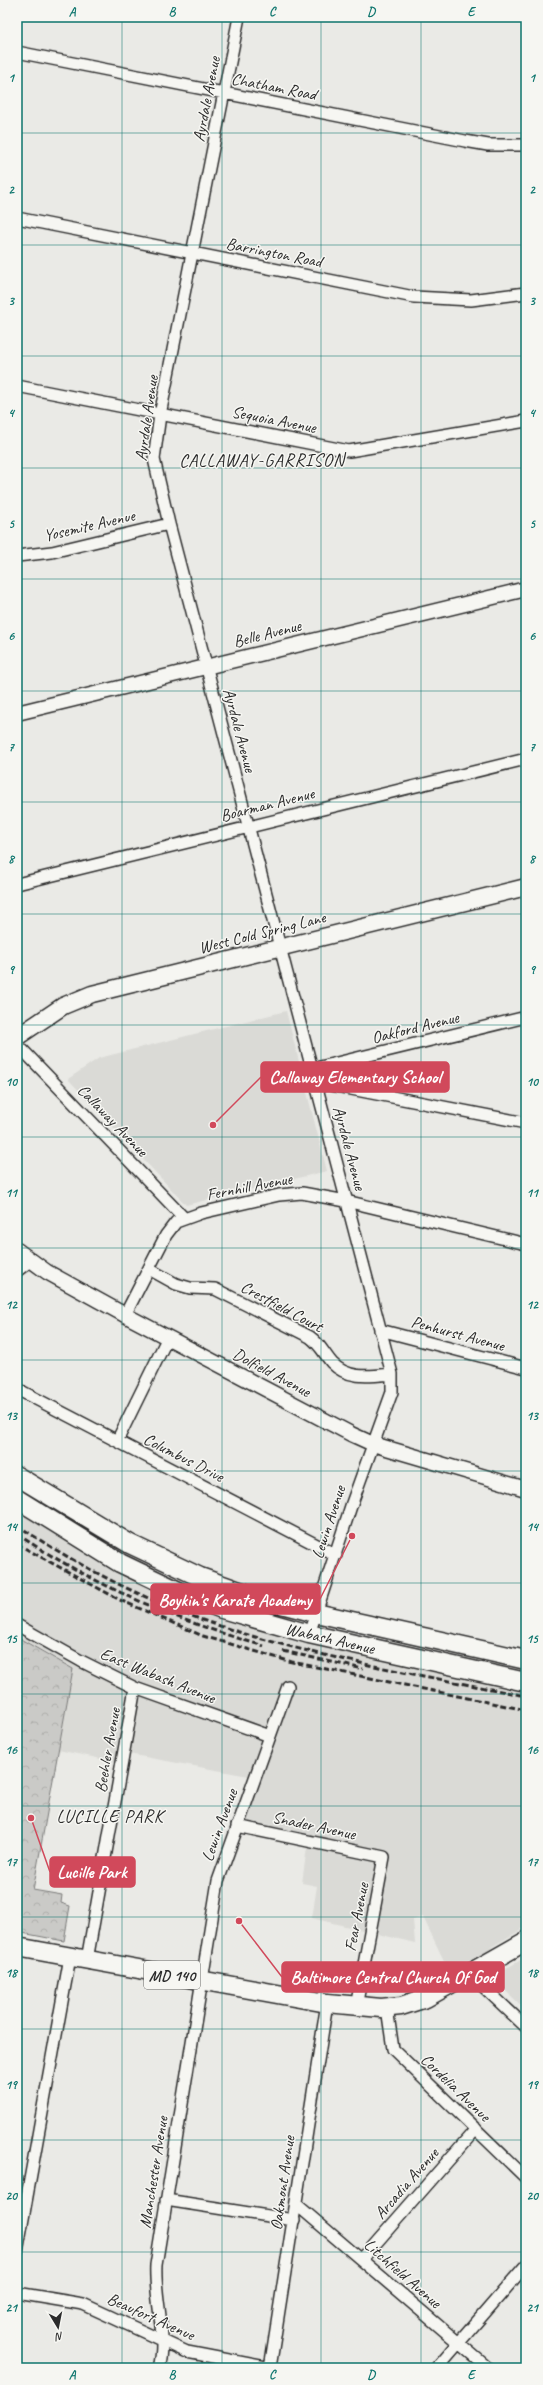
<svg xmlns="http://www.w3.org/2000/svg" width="543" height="2385" viewBox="0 0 543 2385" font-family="Caveat,sans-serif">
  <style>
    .built { fill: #dadad6 }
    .forest { fill: url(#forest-crowns); stroke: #7a7a79 }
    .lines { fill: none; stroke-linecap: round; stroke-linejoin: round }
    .minor-casing { stroke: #2b2b2b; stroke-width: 14 }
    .tertiary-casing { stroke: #2b2b2b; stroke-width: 17 }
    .secondary-casing { stroke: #2b2b2b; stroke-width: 19 }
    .primary-casing { stroke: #2b2b2b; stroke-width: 21 }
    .minor { stroke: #f6f6f2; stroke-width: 11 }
    .tertiary { stroke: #f6f6f2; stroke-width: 14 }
    .secondary { stroke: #f6f6f2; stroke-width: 16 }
    .primary { stroke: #f6f6f2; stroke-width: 18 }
    .rail { stroke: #2b2b2b; stroke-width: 3; stroke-dasharray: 6 3; stroke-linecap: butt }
    .grid { fill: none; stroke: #0f766e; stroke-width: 1; stroke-opacity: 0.55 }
    .labels { text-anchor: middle; stroke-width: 3; stroke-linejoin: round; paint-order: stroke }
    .shield { fill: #f6f6f2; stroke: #686867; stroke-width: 1 }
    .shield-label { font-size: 16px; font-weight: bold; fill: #2b2b2b }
    .street-label { font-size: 17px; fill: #2b2b2b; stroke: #f6f6f2 }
    .neighbourhood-label { font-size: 18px; letter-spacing: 1px; fill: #2b2b2b; stroke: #f6f6f2 }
    .leader { fill: none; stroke: #d1495b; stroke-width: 1.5 }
    .callout-dot { fill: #d1495b; stroke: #f6f6f2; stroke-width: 1.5 }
    .callout { fill: #d1495b; stroke: #d1495b; stroke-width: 1.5 }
    .callout-label { font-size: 18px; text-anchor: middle; font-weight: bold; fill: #fff }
    .neatline { fill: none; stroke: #0f766e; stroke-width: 1.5 }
    .grid-label { font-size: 13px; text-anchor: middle; font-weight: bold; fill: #0f766e }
  </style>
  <defs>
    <pattern id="forest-crowns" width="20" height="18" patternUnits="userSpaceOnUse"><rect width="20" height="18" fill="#cacac7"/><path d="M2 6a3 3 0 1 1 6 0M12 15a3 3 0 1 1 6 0" fill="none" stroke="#aeaeab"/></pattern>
  </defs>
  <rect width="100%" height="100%" fill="#eaeae6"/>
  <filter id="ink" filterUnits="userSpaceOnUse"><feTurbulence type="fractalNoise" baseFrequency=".025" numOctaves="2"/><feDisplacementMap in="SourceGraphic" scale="8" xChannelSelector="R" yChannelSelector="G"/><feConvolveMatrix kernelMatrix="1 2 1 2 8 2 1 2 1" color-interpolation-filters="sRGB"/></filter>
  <g filter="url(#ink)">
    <!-- built -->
    <path class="built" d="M286,1011L327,1171L186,1205L68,1079L99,1058Z
      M17,1489L87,1535L125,1556L194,1590L225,1601L311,1626L526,1674V1927L493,1946L452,1985L447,1967L423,1917L413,1920L415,1943L312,1918L317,1886L302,1883L308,1840L237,1826L254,1777L123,1753L121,1763L58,1750L73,1669L17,1637Z
      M526,1957V2010L491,1977Z"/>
    <!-- forest -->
    <path class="forest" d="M17,1637L73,1669L33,1890L62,1895L61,1903L70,1906L64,1941L17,1932Z"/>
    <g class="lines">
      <defs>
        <path id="minor" d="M239,17L160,415L154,459L169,524L392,1374V1392L352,1503L309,1634
          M17,52L465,141L488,145H526
          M17,218L414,297L471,300L526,293
          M17,386L349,451L526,421
          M17,556L52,552L169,524
          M17,884L526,759
          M17,1044L184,1218
          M312,1069L526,1017
          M315,1082L526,1123
          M149,1269L176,1284L190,1288L215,1289L310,1337C321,1345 324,1354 332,1363C348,1380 371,1376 392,1374
          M17,1271L30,1261
          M125,1315L166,1235L176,1222L201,1213L279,1195L302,1193L346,1201L526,1244
          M380,1330L526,1368
          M17,1389L336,1555
          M117,1441L168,1337
          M17,1625L81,1661L135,1688L270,1736
          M237,1826L384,1857L356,2007
          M87,1960L135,1688
          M470,1974L526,2027
          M387,2008L393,2049L526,2178
          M166,2200L294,2220
          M296,2204L488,2368
          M17,2252L70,1957
          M362,2259L476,2129
          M17,2293L83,2304L187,2352L271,2368
          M159,2368C168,2334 154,2300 156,2265L218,1881L288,1686
          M270,2368L327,2003
          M437,2368L526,2265"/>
        <path id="tertiary" d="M17,713L526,589
          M17,1250L47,1272L125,1315L351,1434L373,1444L526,1489"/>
        <path id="secondary" d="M17,1037L63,1006L92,994L526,887"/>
        <path id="primary" d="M17,1476L130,1544L200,1577L262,1599L316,1613L526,1660
          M17,1499L120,1563L191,1597L222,1609L309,1634L526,1682
          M17,1947L327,2003L381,2008L401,2006L426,1998L526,1941"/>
      </defs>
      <!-- minor casing -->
      <use href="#minor" class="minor-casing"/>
      <!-- tertiary casing -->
      <use href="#tertiary" class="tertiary-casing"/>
      <!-- secondary casing -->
      <use href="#secondary" class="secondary-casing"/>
      <!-- primary casing -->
      <use href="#primary" class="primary-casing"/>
      <!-- minor -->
      <use href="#minor" class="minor"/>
      <!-- tertiary -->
      <use href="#tertiary" class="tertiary"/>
      <!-- secondary -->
      <use href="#secondary" class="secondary"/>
      <!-- primary -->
      <use href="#primary" class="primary"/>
      <!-- rail -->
      <path class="rail" d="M17,1525C78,1566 144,1600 214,1624C315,1658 422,1675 526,1696
        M17,1534C92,1584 176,1621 264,1646
        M17,1544L120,1600L203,1636L292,1662L526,1710
        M283,1651L363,1669"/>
    </g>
  </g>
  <!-- grid -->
  <path class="grid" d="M122,17V2368M222,17V2368M321,17V2368M421,17V2368M17,133H526M17,245H526M17,356H526M17,468H526M17,579H526M17,691H526M17,802H526M17,914H526M17,1025H526M17,1137H526M17,1248H526M17,1360H526M17,1471H526M17,1583H526M17,1694H526M17,1806H526M17,1917H526M17,2029H526M17,2140H526M17,2252H526"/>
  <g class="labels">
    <!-- shield labels -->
    <rect class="shield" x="144" y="1961" width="56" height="28" rx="3"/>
    <g class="shield-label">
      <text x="172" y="1981">MD 140</text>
    </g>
    <!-- street labels -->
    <g class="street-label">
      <text transform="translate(274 86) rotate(11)" y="6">Chatham Road</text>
      <text transform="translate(206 99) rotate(-79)" y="6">Ayrdale Avenue</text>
      <text transform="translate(274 252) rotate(11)" y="6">Barrington Road</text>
      <text transform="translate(146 418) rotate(-82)" y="6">Ayrdale Avenue</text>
      <text transform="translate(274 419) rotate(11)" y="6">Sequoia Avenue</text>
      <text transform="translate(89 525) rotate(-13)" y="6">Yosemite Avenue</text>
      <text transform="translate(267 633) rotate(-14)" y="6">Belle Avenue</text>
      <text transform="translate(240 730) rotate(75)" y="6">Ayrdale Avenue</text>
      <text transform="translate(267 804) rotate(-14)" y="6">Boarman Avenue</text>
      <text transform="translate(262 932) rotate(-14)" y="6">West Cold Spring Lane</text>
      <text transform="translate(415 1027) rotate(-14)" y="6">Oakford Avenue</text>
      <text transform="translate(113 1120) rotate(46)" y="6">Callaway Avenue</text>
      <text transform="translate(350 1148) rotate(75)" y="6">Ayrdale Avenue</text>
      <text transform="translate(249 1186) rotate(-11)" y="6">Fernhill Avenue</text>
      <text transform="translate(282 1306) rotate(28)" y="6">Crestfield Court</text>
      <text transform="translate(458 1333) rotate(15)" y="6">Penhurst Avenue</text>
      <text transform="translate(272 1372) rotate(28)" y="6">Dolfield Avenue</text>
      <text transform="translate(184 1457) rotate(27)" y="6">Columbus Drive</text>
      <text transform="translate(328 1522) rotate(-72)" y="6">Lewin Avenue</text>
      <text transform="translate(330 1638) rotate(13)" y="6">Wabash Avenue</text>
      <text transform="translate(158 1675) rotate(22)" y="6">East Wabash Avenue</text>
      <text transform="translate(107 1750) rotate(-80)" y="6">Beehler Avenue</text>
      <text transform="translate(219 1825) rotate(-70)" y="6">Lewin Avenue</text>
      <text transform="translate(314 1825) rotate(12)" y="6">Snader Avenue</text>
      <text transform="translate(356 1917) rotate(-79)" y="6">Fear Avenue</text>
      <text transform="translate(456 2087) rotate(44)" y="6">Cordelia Avenue</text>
      <text transform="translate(153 2172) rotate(-81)" y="6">Manchester Avenue</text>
      <text transform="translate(282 2183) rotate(-82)" y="6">Oakmont Avenue</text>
      <text transform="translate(406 2183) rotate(-49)" y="6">Arcadia Avenue</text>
      <text transform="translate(403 2273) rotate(41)" y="6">Litchfield Avenue</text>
      <text transform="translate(151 2316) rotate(24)" y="6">Beaufort Avenue</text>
    </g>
    <!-- neighbourhood labels -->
    <g class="neighbourhood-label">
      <text x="262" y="466">CALLAWAY-GARRISON</text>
      <text x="110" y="1822">LUCILLE PARK</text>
    </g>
  </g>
  <!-- callouts -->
  <path class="leader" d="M213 1125L261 1077M352 1536L320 1599M31 1818L50 1872M239 1921L282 1977"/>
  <g class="callout-dot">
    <circle cx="213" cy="1125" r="4"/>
    <circle cx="352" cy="1536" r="4"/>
    <circle cx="31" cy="1818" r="4"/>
    <circle cx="239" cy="1921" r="4"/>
  </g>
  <g class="callout">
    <rect x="261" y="1062" width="188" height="30" rx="4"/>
    <rect x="151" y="1584" width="169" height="30" rx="4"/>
    <rect x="50" y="1857" width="85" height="30" rx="4"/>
    <rect x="282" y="1962" width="222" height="30" rx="4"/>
  </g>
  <g class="callout-label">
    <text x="355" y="1083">Callaway Elementary School</text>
    <text x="235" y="1606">Boykin's Karate Academy</text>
    <text x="92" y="1878">Lucille Park</text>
    <text x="393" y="1983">Baltimore Central Church Of God</text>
  </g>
  <!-- margin -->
  <rect width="543" height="2385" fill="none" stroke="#f6f6f2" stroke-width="44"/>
  <!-- north arrow -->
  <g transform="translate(58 2327) rotate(170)" stroke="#f6f6f2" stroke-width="3" paint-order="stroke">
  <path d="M0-3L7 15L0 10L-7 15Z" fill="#2b2b2b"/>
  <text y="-6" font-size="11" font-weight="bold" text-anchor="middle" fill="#2b2b2b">N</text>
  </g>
  <rect x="22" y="22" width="499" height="2341" class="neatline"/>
  <g class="grid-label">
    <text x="72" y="16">A</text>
    <text x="172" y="16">B</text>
    <text x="272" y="16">C</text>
    <text x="371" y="16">D</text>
    <text x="471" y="16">E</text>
    <text x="11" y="82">1</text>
    <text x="532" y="82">1</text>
    <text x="11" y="194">2</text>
    <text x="532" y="194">2</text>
    <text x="11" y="305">3</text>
    <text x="532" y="305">3</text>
    <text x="11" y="417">4</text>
    <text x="532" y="417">4</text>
    <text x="11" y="528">5</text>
    <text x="532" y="528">5</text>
    <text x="11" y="640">6</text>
    <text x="532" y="640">6</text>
    <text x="11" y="751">7</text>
    <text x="532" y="751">7</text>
    <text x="11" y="863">8</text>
    <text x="532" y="863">8</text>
    <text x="11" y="974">9</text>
    <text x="532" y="974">9</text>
    <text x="11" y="1086">10</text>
    <text x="532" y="1086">10</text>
    <text x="11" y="1197">11</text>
    <text x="532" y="1197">11</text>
    <text x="11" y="1309">12</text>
    <text x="532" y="1309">12</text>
    <text x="11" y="1420">13</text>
    <text x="532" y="1420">13</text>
    <text x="11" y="1531">14</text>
    <text x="532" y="1531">14</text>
    <text x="11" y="1643">15</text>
    <text x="532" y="1643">15</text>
    <text x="11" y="1754">16</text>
    <text x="532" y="1754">16</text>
    <text x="11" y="1866">17</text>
    <text x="532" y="1866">17</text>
    <text x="11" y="1977">18</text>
    <text x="532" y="1977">18</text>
    <text x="11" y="2089">19</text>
    <text x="532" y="2089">19</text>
    <text x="11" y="2200">20</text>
    <text x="532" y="2200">20</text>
    <text x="11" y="2312">21</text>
    <text x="532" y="2312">21</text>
    <text x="72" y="2379">A</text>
    <text x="172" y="2379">B</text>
    <text x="272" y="2379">C</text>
    <text x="371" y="2379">D</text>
    <text x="471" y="2379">E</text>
  </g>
</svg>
